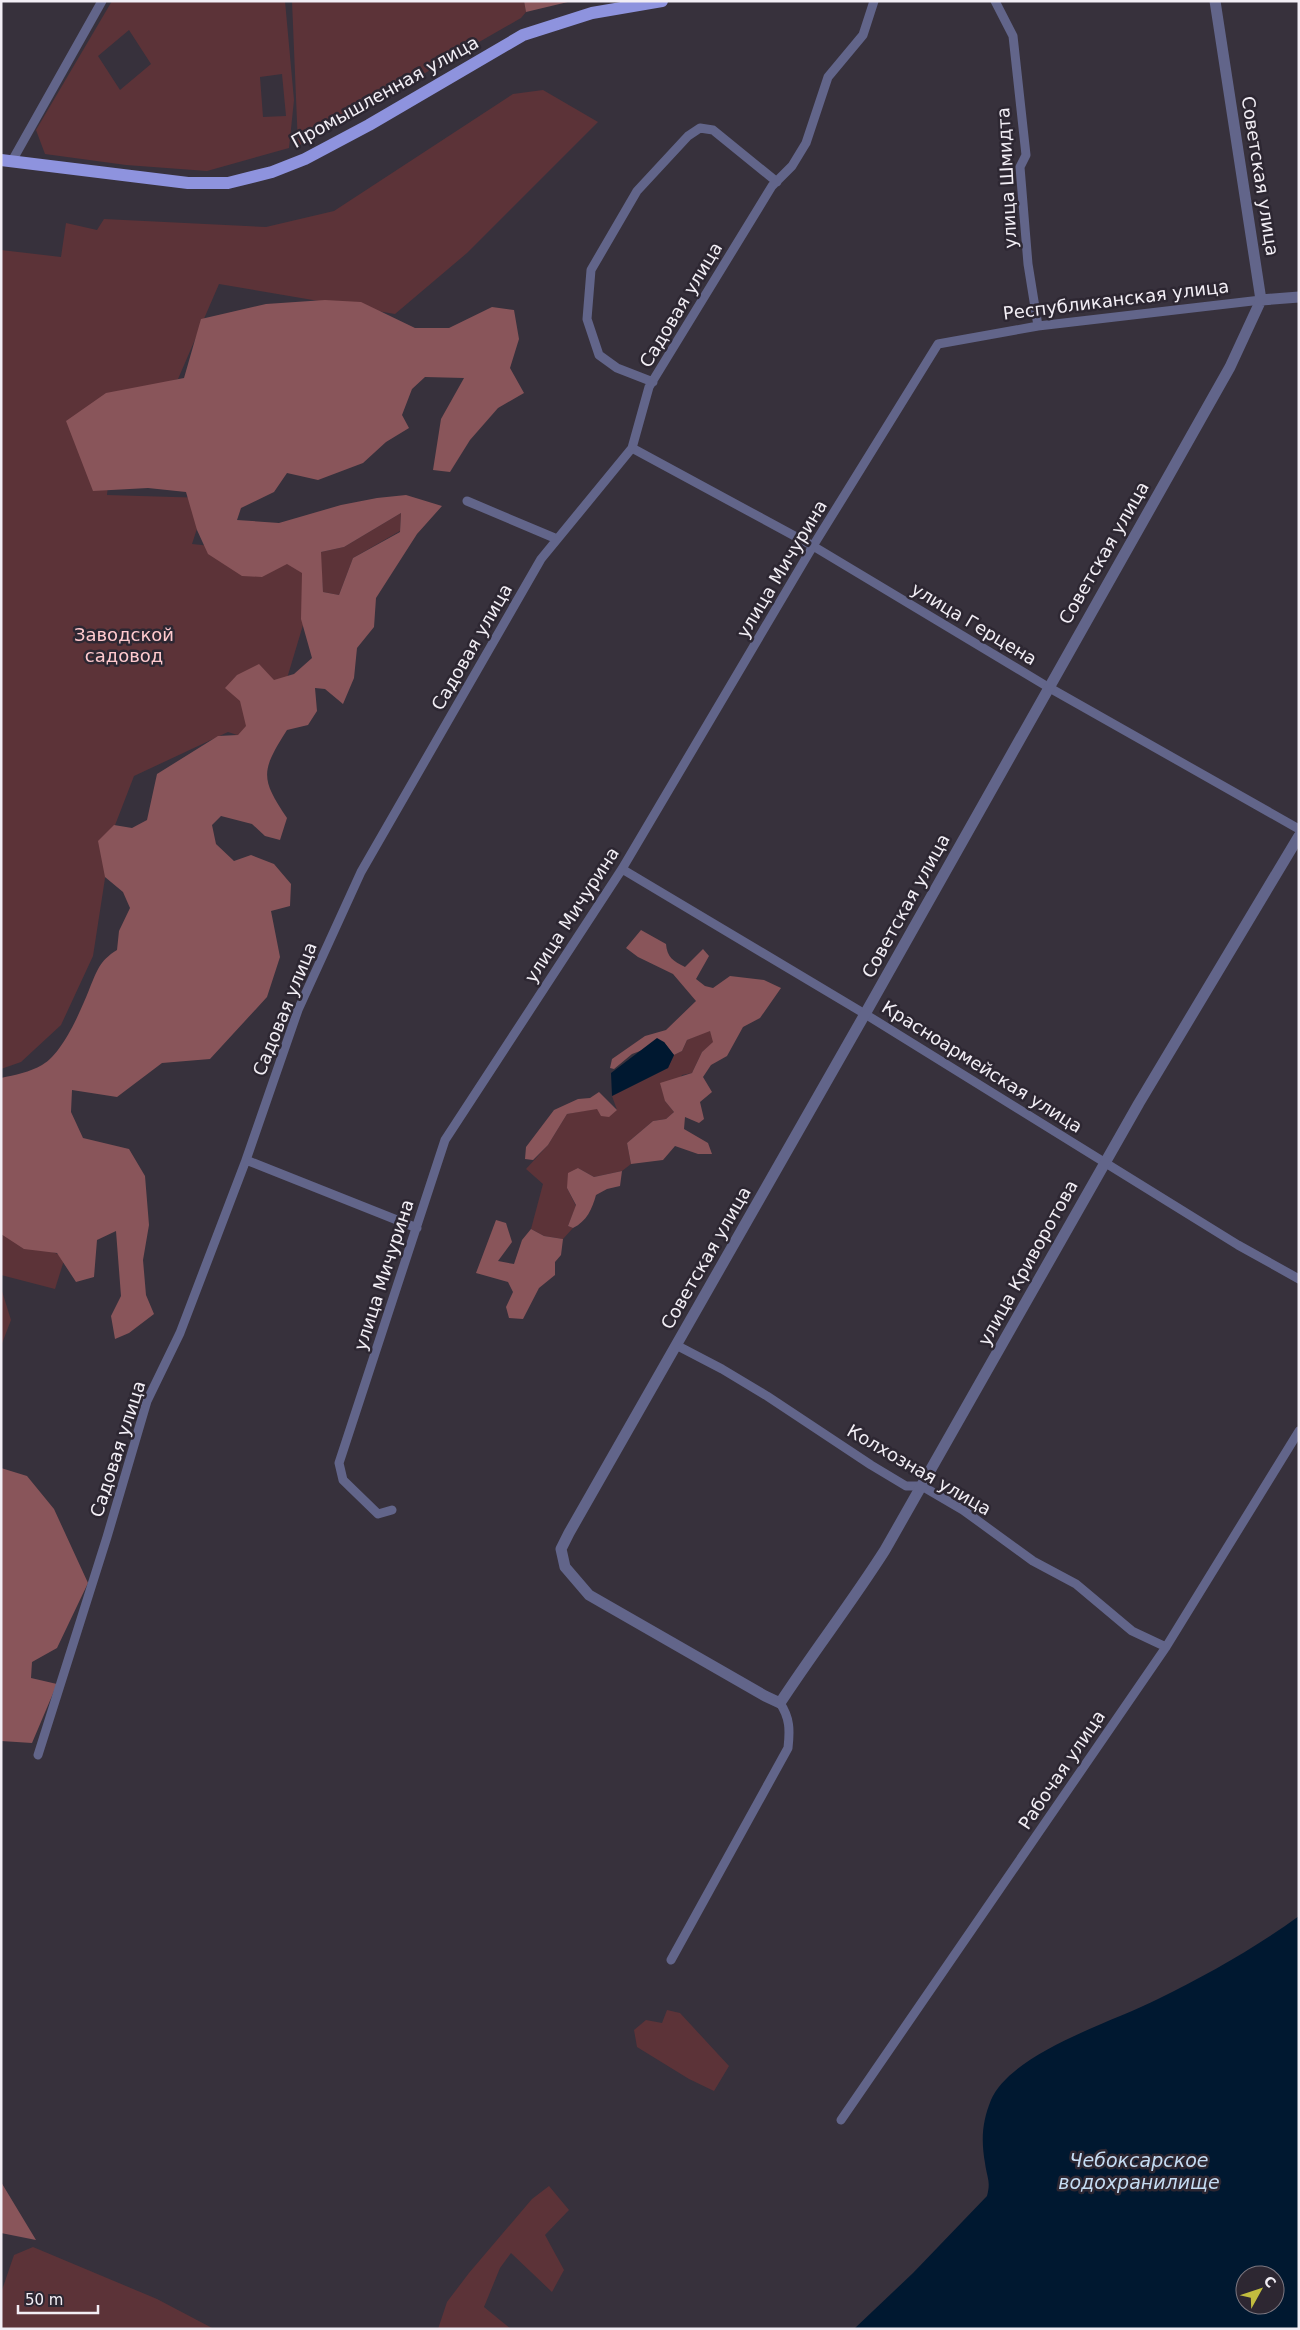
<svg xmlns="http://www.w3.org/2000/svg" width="1300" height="2330" viewBox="0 0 1300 2330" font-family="'DejaVu Sans',sans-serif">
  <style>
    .green { fill: #5c3338; fill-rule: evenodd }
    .forest { fill: #89555a; fill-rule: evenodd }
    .water { fill: #001830; fill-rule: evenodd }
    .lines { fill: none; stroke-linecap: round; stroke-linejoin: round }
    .minor { stroke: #62658a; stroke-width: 9 }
    .tertiary { stroke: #62658a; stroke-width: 11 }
    .primary { stroke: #8e93de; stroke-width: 12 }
    .labels { text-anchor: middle; stroke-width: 5; stroke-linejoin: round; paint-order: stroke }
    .street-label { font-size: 18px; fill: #f2eef5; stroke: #2d2732 }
    .park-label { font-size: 18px; fill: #ffcace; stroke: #2d2732 }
    .water-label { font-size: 19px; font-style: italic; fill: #c5dcf3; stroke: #2d2732 }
  </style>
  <rect width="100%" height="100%" fill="#37313c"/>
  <!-- green -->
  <path class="green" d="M112,1H285L294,100L289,148L207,171L126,165L45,154L36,130ZM129,30L151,64L120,90L98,56ZM282,74L286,116L263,117L260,77Z
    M292,1H524L526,12L521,18L298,146Z
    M543,90L598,122L467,253L395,314L219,284L178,379L117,398L107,495L207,498L192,544L321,557V552L344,547L401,513L400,531L353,558L339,595L323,592L321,565L267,745L228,732L134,776L112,833L93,956L61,1025L21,1062L1,1069V250L61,257L66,223L97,230L104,219L266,227L334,211L513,94Z
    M710,1030L714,1042L702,1052L692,1073L682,1075L665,1101L674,1112L666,1119L653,1121L627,1143L631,1164L622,1171L594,1177L578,1168L567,1188L576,1206L568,1226L573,1228L563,1239L544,1236L531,1229L543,1184L526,1169L548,1145L567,1114L598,1108L617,1110L612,1096L668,1068L674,1055L682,1051L687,1040Z
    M1,1231L65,1257L55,1289L1,1275Z
    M1,1288L11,1320L1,1346Z
    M667,2010L680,2013L729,2066L714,2091L689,2079L637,2047L634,2030L646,2020L662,2023Z
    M549,2186L569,2210L545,2235L564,2270L552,2292L511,2253L500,2268L484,2307L511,2329H438L447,2302L469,2273L532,2199Z
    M33,2247L157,2299L214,2329H1V2293L14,2255Z"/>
  <!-- forest -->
  <path class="forest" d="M524,1H572L526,12Z
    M325,300L361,302L415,328H449L492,307L514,310L519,339L510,368L524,393L498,408L470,440L450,472L433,470L441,419L464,378L425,377L412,389L402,415L409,428L386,442L363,463L318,480L287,473L274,492L241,508L237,520L279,523L341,505L377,498L406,495L442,506L417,534L376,598L374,627L357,648L354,678L343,704L325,689L315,688L317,711L308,725L287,730C261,771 260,778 287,818L280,840L265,836L252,824L221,816L212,825L216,844L234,861L251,855L274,864L291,884L290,906L271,911L280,957L267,997L210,1059L162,1063L117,1097L72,1090L71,1112L83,1138L129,1149L145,1176L149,1225L143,1260L146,1295L154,1314L129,1333L115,1339L111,1316L121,1296L116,1231L97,1240L94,1277L76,1282L57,1253L24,1249L1,1234V1078C15,1075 30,1072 42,1065C63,1053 80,1012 89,990C97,971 99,961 117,950L119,931L130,908L123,892L105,877L98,841L114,825L132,828L147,820L157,774L218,736L238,735L246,726L240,701L225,688L237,675L259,664L274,680L294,674L312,658L301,619L302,573L287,564L262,577L242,576L208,554L197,530L186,492L148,488L93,491L66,421L106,393L184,378L201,319L266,304ZM401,513L400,532L353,558L339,595L323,592L321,552L344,547Z
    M641,930L666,944C667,957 673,961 685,967L703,949L709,956L696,979L705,986L713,988L730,976L764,980L781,988L760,1018L743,1027L727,1056L711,1065L703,1077L712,1092L700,1102L704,1119L699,1123L685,1117L684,1129L708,1143L712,1154H698L675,1146L663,1160L631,1164L627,1143L653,1121L666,1119L674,1112L665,1101L660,1083L692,1073L702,1052L713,1042L710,1031L687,1040L682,1051L674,1055L664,1042L632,1054L614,1069L610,1068L612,1059L645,1036L666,1030L696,1001L673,974L638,957L626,948Z
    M599,1092L617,1110L609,1117L601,1116L597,1109L567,1114L548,1145L533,1160L525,1159L526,1147L554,1110L578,1099L590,1098Z
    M578,1168L594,1177L622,1171L620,1186L607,1189L596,1195C592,1209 587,1221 573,1228L568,1226L576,1205L567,1188L568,1173Z
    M496,1220L506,1223L512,1242L498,1261L514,1264L522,1240L531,1229L544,1236L563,1239L561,1255L555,1262V1275L539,1288L523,1319L509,1318L506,1307L513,1292L508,1282L476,1273Z
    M1,1468L27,1476L54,1509L88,1583L57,1648L32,1662L31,1678L57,1684L32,1743L1,1741Z
    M1,2182L36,2240L1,2233Z"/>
  <!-- water -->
  <path class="water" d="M657,1038L664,1042L674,1055L668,1068L612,1096L611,1073Z
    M1299,1916V2329H854L913,2273L987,2196C991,2181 987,2178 985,2163C981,2140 982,2122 991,2100C1012,2052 1113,2022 1158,1999C1207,1975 1255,1948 1299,1916ZM1245,2275H1275V2305H1245Z"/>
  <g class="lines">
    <!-- minor -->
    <path class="minor" d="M995,1L1013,36L1026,155L1020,167L1028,264L1038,326
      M12,161L102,1
      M653,382L617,368L599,355L587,319L591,270L637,191L688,136L700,128L713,130L777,182
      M632,448L813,546L1048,687L1299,829
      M467,501L557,539
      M622,869L865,1014L1238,1245L1299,1279
      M246,1160L417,1228
      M676,1345L722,1369L767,1396L871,1465L906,1486H922L963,1510L1033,1561L1076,1584L1132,1631L1166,1647
      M392,1510L378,1514L343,1480L339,1463L445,1140L622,869L813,546L938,344L1038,326L1261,300
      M38,1755L107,1537L147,1401L180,1333L246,1160L298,1010L361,872L541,559L632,448L649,387L772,186L792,166L806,143L828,77L863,35L874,1
      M671,1960L788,1748C790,1730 790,1718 780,1703
      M841,2120L1166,1647L1299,1431"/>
    <!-- tertiary -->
    <path class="tertiary" d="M1215,1L1261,300L1230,367L865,1014L569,1533L561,1549L565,1567L589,1595L765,1696L780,1703C814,1651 852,1602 885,1550L1139,1103L1299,836
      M1261,300L1299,297"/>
    <!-- primary -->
    <path class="primary" d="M1,160L188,183H228L272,172L305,159L369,125L523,35L592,13L662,1"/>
  </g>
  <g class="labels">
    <!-- street labels -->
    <g class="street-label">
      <text transform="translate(385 92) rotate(-29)" y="6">Промышленная улица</text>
      <text transform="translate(1260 176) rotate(81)" y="6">Советская улица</text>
      <text transform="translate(1007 178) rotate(-93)" y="6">улица Шмидта</text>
      <text transform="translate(1116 300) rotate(-7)" y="6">Республиканская улица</text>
      <text transform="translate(681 305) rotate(-59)" y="6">Садовая улица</text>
      <text transform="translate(1104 553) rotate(-60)" y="6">Советская улица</text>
      <text transform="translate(782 569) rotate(-59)" y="6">улица Мичурина</text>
      <text transform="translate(974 624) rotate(31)" y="6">улица Герцена</text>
      <text transform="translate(472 647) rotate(-60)" y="6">Садовая улица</text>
      <text transform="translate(906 906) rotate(-61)" y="6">Советская улица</text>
      <text transform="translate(572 915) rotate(-57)" y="6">улица Мичурина</text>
      <text transform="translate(285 1009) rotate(-68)" y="6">Садовая улица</text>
      <text transform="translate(982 1067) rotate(32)" y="6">Красноармейская улица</text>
      <text transform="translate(706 1258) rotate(-60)" y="6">Советская улица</text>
      <text transform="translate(1028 1263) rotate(-61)" y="6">улица Криворотова</text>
      <text transform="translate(384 1275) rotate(-72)" y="6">улица Мичурина</text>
      <text transform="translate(118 1449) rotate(-72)" y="6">Садовая улица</text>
      <text transform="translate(919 1470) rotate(30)" y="6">Колхозная улица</text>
      <text transform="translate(1062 1770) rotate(-56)" y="6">Рабочая улица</text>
    </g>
    <!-- park labels -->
    <g class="park-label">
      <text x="124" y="641">Заводской<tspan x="124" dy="21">садовод</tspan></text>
    </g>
    <!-- water labels -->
    <g class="water-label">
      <text x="1139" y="2167">Чебоксарское<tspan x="1139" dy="22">водохранилище</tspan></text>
    </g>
  </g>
  <!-- border -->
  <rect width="1300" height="2330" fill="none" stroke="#f2eef5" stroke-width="5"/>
  <!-- north arrow -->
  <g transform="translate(1260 2290) rotate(50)"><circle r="24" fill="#2d2732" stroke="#7c7780"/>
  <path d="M0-4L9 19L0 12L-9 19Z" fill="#c2bd3f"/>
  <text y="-8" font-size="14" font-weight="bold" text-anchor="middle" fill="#f2eef5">С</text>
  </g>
  <!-- scale -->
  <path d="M18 2305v8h80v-8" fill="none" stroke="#f2eef5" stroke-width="2.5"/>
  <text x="25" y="2305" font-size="15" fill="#f2eef5" stroke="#2d2732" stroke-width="4" paint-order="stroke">50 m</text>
</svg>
